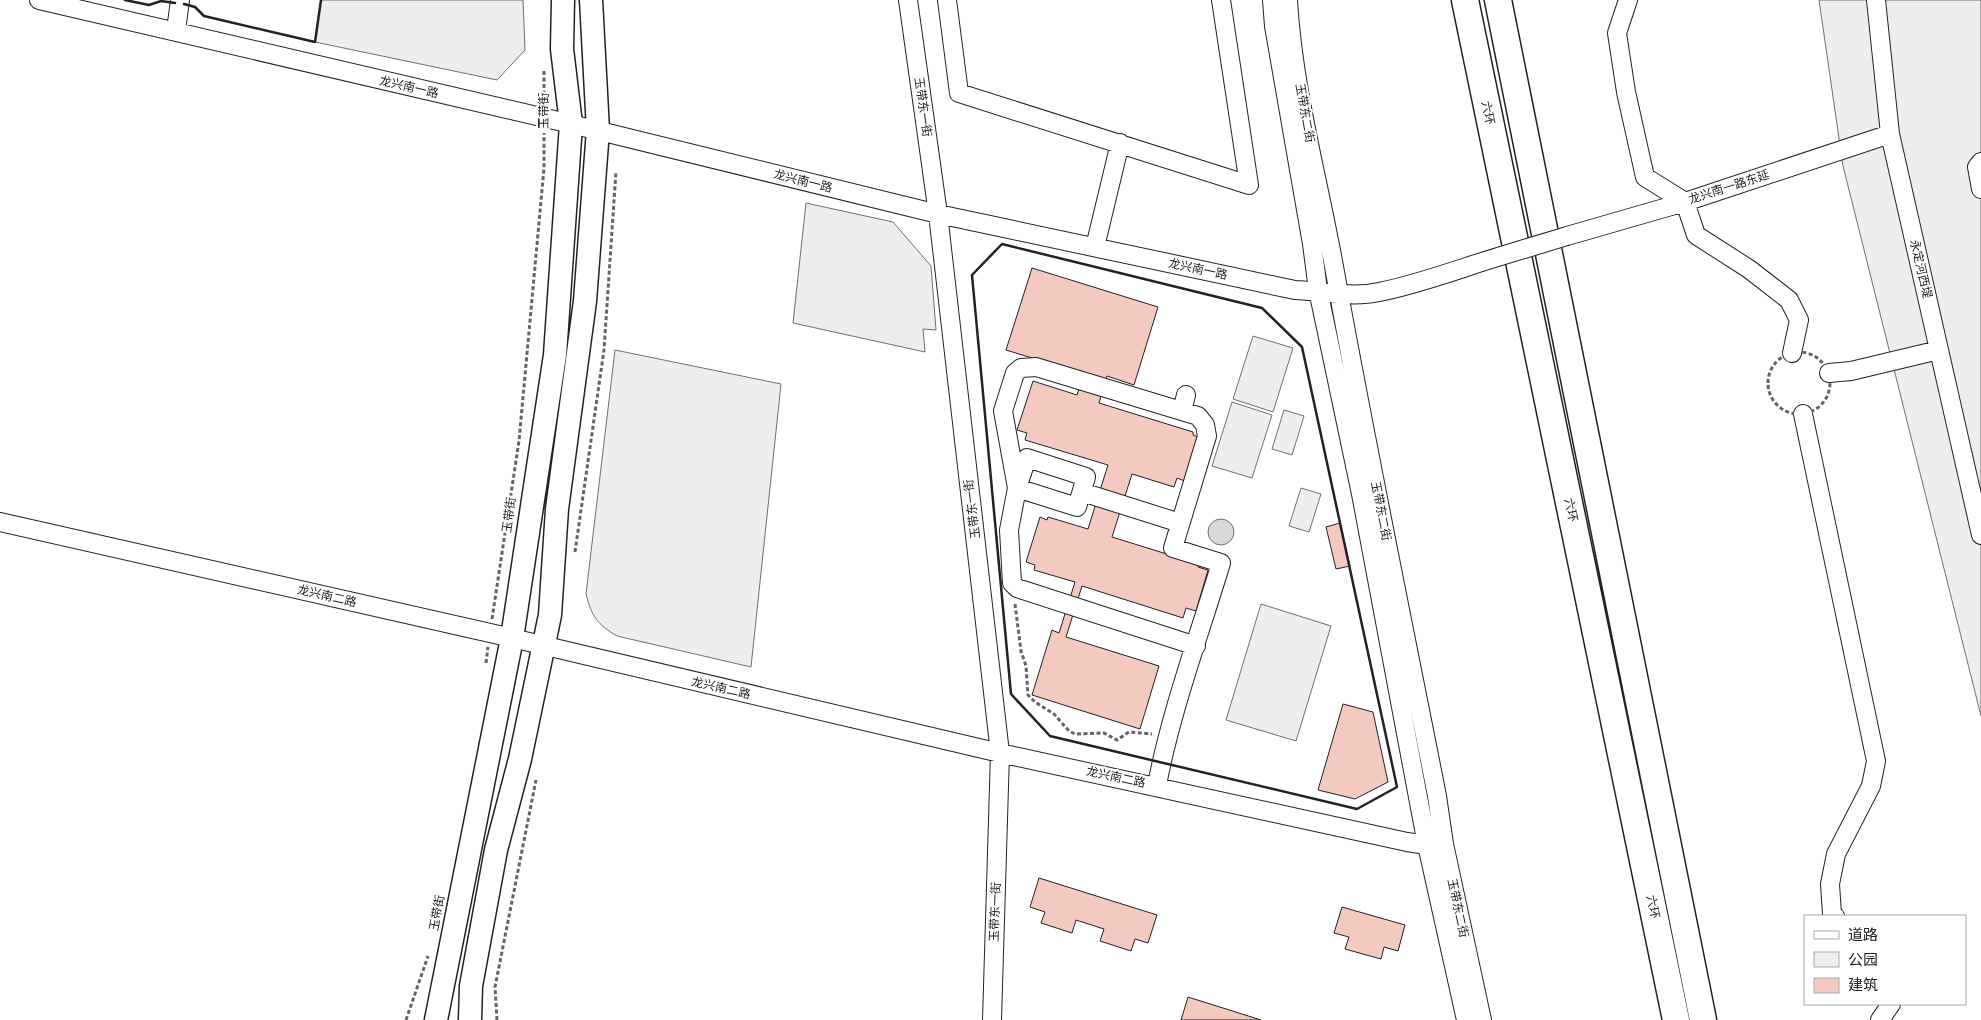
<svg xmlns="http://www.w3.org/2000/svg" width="1981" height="1020" viewBox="0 0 1981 1020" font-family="'IBM Plex Sans','Noto Sans SC',sans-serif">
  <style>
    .green { fill: #eee; stroke: #6f6f6f }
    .parking { fill: #ededed; stroke: #6f6f6f }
    .water { fill: #d9d9d9; stroke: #6f6f6f }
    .building { fill: #f3c9c0; stroke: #222 }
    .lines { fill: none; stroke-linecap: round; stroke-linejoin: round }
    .minor-casing { stroke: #222; stroke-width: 20 }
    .major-casing { stroke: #222; stroke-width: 25 }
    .highway-casing { stroke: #222; stroke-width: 29 }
    .path { stroke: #646464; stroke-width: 3; stroke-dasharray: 4 2.5; stroke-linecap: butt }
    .minor { stroke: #fff; stroke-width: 18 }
    .major { stroke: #fff; stroke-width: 22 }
    .highway { stroke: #fff; stroke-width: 26 }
    .minor-bridge-casing { stroke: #222; stroke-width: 20; stroke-linecap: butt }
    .minor-bridge { stroke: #fff; stroke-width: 18 }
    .wall { stroke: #222; stroke-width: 2.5 }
    .labels { text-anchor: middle; stroke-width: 4; stroke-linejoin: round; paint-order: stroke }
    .street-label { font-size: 12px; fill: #222; stroke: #fff }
  </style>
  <rect width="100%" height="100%" fill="#fff"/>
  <!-- green -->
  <path class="green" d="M321,0H523L525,50L497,80L315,42Z
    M1819,0H1981V716L1843,166Z
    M1253,336L1293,348L1273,412L1233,399Z
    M615,350L781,384L751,667L617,636C597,624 592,617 586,594Z
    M1232,402L1272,415L1252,478L1212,466Z
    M1284,410L1304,416L1292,455L1272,449Z
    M1301,488L1321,494L1309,532L1289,526Z
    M1261,604L1331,626L1296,741L1226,720Z"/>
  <!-- parking -->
  <path class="parking" d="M806,203L893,222L931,266L936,330L923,329L925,352L793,323Z"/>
  <!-- water -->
  <path class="water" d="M1208 532a13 13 0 1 1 26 0a13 13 0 1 1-26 0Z"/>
  <!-- building -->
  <path class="building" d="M1032,268L1158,307L1134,385L1107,376L1099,403L1193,432V435L1201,438L1187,482L1177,478L1174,487L1132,474L1112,537L1199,564L1198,567L1208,570L1196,611L1186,608L1183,618L1082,586L1066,637L1159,666L1140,729L1032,695L1052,630L1059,633L1075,582L1034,570L1035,565L1026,562L1040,517L1047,520L1048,517L1088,529L1108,465L1025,440L1027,433L1017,430L1033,381L1077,395L1084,374L1006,350Z
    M1340,523L1350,566L1336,569L1326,527Z
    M1343,704L1373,712L1388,782L1355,799L1318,790Z
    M1039,878L1157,915L1148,943L1135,939L1131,951L1100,941L1104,929L1076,920L1072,933L1041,923L1045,912L1030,907Z
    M1342,907L1405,925L1398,951L1384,947L1381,959L1345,949L1349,937L1334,933Z
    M1188,997L1261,1020H1181Z"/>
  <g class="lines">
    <defs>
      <path id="minor" d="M39,0L571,124L938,214L1295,290C1323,291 1351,298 1379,292C1420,284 1461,268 1501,256
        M908,0L938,214L1000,753L992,1020
        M947,0L959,93L1249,185L1221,0
        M1272,0L1274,26L1312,244L1318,290L1361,494L1427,845L1466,1020
        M1288,0C1293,88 1317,174 1333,261C1365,439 1402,618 1437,796L1444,844L1482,1020
        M1628,0L1617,33L1626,92L1645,177L1685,202L1696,235L1749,269L1789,300L1799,320L1792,353
        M1876,0L1890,134L1981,535
        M176,31L180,0
        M1981,162L1977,167L1981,189
        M1567,236L1685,202L1890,134
        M1095,247L1120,143
        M1829,373L1851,371L1939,350
        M1182,411L1186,395
        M1803,414L1876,761L1871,786L1836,854L1830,884L1832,914L1835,916
        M1082,492L1180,523
        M0,522L512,638L1000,753L1407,842L1427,845L1444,844
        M1157,785C1171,711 1199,636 1221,563L1173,548L1207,436L1205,425L1198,416L1036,367L1021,368L1015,373L1003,411L1017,488L1077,507L1086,477L1027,458L1017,488L1009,530L1012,583L1017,588L1196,646
        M1880,1020L1891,1004"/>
      <path id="major" d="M436,1020L512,638L555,355L571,124L562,49L563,0
        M470,1020L471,986L496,850L520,759L550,615L557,509L585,301L598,130L591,0"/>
      <path id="highway" d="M1465,0L1676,1020
        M1498,0L1703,1020"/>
    </defs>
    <!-- minor casing -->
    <use href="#minor" class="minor-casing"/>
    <!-- major casing -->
    <use href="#major" class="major-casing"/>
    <!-- highway casing -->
    <use href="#highway" class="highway-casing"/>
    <!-- path -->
    <path class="path" d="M544,71V102
      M1768 383a31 31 0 1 1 62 0a31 31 0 1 1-62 0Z
      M575,552L604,350L616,171
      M1015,604L1021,651L1026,666L1028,695L1035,702L1054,714L1069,731L1075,734L1104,733L1117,740L1129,732L1152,734
      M492,619L519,441L544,168V133
      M486,663L488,647
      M406,1020L428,956
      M497,1020L495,987L536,780"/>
    <!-- minor -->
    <use href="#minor" class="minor"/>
    <!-- major -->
    <use href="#major" class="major"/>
    <!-- highway -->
    <use href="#highway" class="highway"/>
    <defs>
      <path id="minor-bridge" d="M1501,256L1567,236"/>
    </defs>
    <!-- minor-bridge casing -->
    <use href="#minor-bridge" class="minor-bridge-casing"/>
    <!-- minor-bridge -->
    <use href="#minor-bridge" class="minor-bridge"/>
    <!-- wall -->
    <path class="wall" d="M125,0L149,5L161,1L175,3
      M184,4L195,7L204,16L315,42L321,0
      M1002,244L1262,308L1302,347L1397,787L1357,809L1050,736L1011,694L972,275Z"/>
  </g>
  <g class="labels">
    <!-- street labels -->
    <g class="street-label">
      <text transform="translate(409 87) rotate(13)" y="4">龙兴南一路</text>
      <text transform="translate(923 107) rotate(82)" y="4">玉带东一街</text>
      <text transform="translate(544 111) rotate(-90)" y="4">玉带街</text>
      <text transform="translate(1305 113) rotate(80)" y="4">玉带东二街</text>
      <text transform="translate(1488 113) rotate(78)" y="4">六环</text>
      <text transform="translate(803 181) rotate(14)" y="4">龙兴南一路</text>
      <text transform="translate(1729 187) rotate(-18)" y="4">龙兴南一路东延</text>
      <text transform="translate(1198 269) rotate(12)" y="4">龙兴南一路</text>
      <text transform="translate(1921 269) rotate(77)" y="4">永定河西堤</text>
      <text transform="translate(972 509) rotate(-97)" y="4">玉带东一街</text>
      <text transform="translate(1571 510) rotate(78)" y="4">六环</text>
      <text transform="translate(1381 511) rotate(79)" y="4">玉带东二街</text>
      <text transform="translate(509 515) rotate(-82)" y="4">玉带街</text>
      <text transform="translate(327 596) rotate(13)" y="4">龙兴南二路</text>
      <text transform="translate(721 688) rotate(13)" y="4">龙兴南二路</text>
      <text transform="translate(1116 777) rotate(12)" y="4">龙兴南二路</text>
      <text transform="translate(1653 907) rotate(78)" y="4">六环</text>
      <text transform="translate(1458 908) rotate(78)" y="4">玉带东二街</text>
      <text transform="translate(995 912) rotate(-88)" y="4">玉带东一街</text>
      <text transform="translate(437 913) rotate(-79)" y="4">玉带街</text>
    </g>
  </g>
  <!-- legend -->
  <rect x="1804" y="915" width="162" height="90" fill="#ffffff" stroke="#a7a7a7"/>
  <rect x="1814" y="931" width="25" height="8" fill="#ffffff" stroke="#a7a7a7"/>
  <text x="1848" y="940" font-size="15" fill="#222222">道路</text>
  <rect x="1814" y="952" width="25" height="15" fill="#eeeeee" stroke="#a7a7a7"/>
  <text x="1848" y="965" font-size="15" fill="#222222">公园</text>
  <rect x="1814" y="978" width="25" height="15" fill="#f3c9c0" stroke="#a7a7a7"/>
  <text x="1848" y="990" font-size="15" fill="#222222">建筑</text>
</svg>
